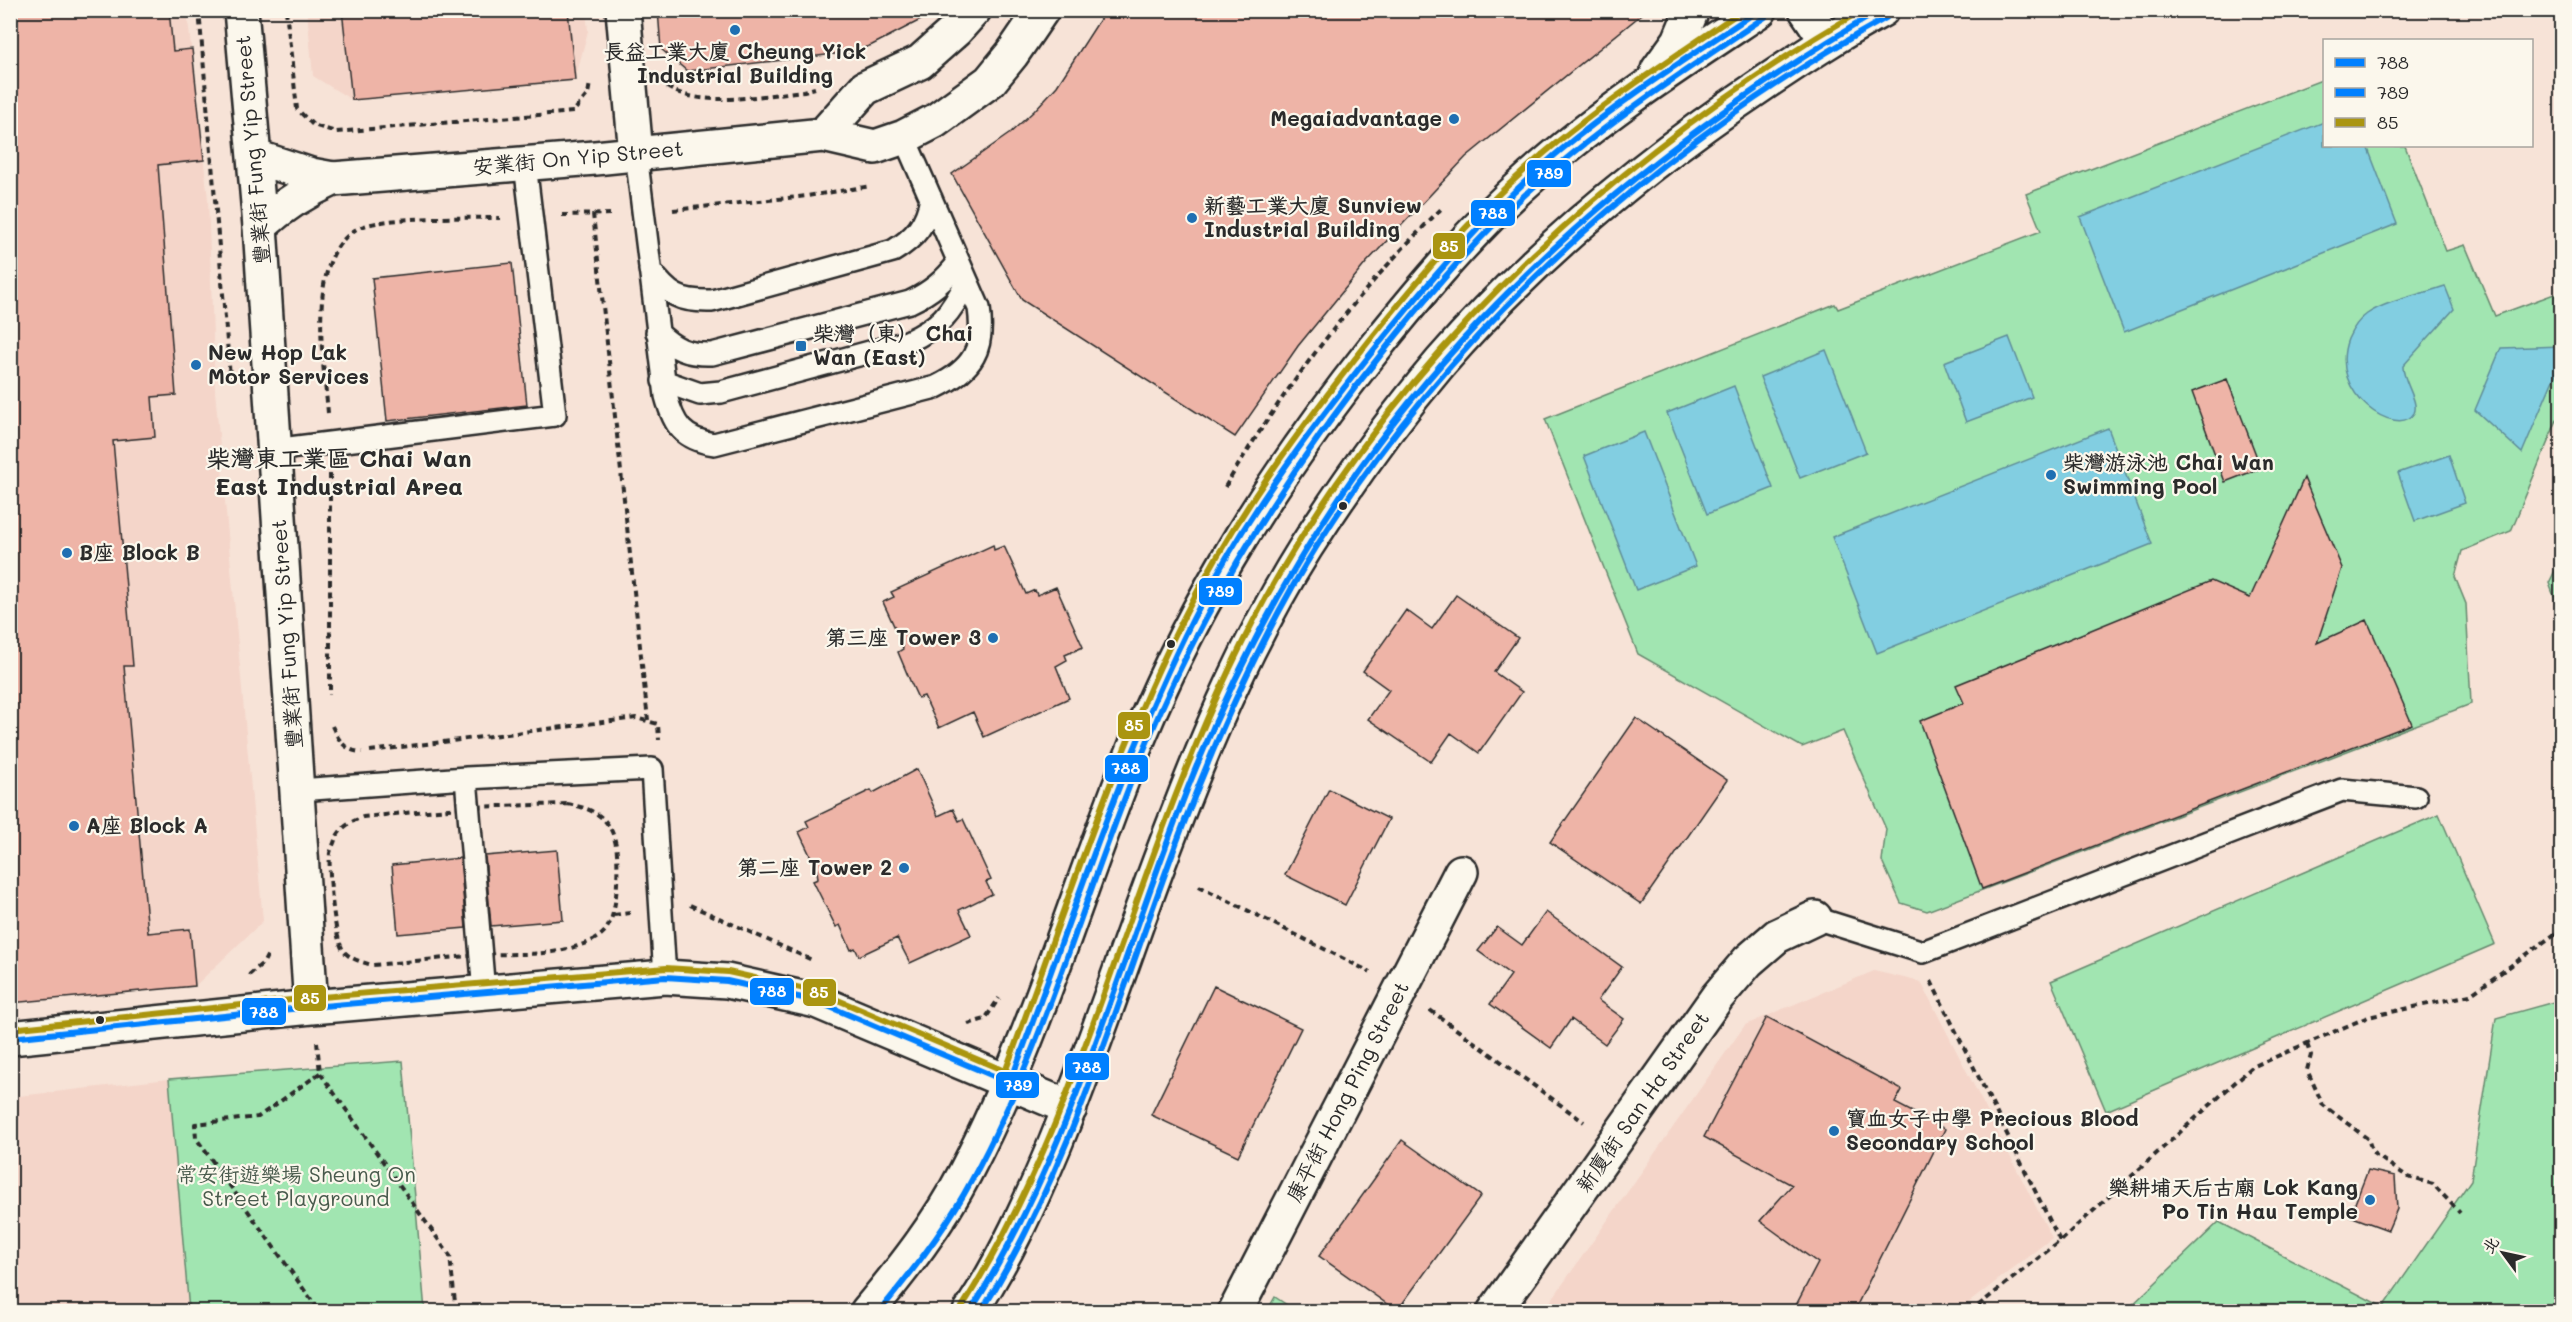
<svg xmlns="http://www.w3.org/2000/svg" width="2572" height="1322" viewBox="0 0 2572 1322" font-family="Mali,'LXGW WenKai TC',sans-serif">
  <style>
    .built { fill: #f4d5c9 }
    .green { fill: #a1e5b1; stroke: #66886e; stroke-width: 1.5 }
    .water { fill: #82cee1; stroke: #5f8d98; stroke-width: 1.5 }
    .building { fill: #eeb4a7; stroke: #2b2b2b; stroke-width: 1.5 }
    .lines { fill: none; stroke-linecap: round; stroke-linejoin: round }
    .lane-casing { stroke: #2b2b2b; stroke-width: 26 }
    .street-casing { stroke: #2b2b2b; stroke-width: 38 }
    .secondary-casing { stroke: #2b2b2b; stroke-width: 38 }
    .path { stroke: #2b2b2b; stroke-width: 4; stroke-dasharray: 6 4.5; stroke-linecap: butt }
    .lane { stroke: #fbf7ec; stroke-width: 21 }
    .street { stroke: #fbf7ec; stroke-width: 33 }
    .secondary { stroke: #fbf7ec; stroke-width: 33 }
    .bus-1-casing { stroke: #fbf7ec; stroke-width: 10 }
    .bus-2-casing { stroke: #fbf7ec; stroke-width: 10 }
    .bus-3-casing { stroke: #fbf7ec; stroke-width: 10 }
    .bus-1 { stroke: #0080ff; stroke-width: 6 }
    .bus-2 { stroke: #0080ff; stroke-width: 6 }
    .bus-3 { stroke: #aa9511; stroke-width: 6 }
    .poi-dot { fill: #1f6fb2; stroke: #fbf7ec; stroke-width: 2 }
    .bus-dot { fill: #2b2b2b; stroke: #fbf7ec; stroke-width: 2 }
    .labels { text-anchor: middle; stroke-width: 4.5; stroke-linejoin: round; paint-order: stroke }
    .poi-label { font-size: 21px; font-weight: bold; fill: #2b2b2b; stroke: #fbf7ec; text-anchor: start }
    .street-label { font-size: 21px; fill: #2b2b2b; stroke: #fbf7ec }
    .park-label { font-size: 21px; fill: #485a4c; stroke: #fbf7ec }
    .quarter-label { font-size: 24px; font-weight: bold; fill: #2b2b2b; stroke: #fbf7ec }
    .line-badge { stroke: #fbf7ec; stroke-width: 2 }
    .badge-label { font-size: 16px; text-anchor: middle; font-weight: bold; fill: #fff }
  </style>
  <rect width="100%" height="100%" fill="#f7e3d7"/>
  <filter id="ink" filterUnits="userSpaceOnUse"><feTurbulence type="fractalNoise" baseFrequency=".0167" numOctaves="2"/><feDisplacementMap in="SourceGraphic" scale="12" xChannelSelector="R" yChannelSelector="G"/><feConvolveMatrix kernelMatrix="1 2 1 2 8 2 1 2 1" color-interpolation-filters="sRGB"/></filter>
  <g filter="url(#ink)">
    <!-- built -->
    <path class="built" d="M10,11H187L208,199L215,391L263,921L195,986L11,1003Z
      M307,11H586L588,31L575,80L352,100L313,76Z
      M1874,971L1921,982L2052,1238L1958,1311L1543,1312L1745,1025Z
      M169,1079L189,1311H18L10,1238V1097Z"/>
    <!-- green -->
    <path class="green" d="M2324,79V146H2405L2446,251L2465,245L2495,316L2554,294L2561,298V410L2511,531L2462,551L2455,577L2466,604L2471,704L1927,911L1901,903L1882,861L1886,829L1843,731L1802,747L1638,654L1545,419L1835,304L1838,309L2041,231L2026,194Z
      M2561,558V615L2549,583Z
      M2439,814L2495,944L2106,1111L2051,981Z
      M2561,1000V1311H2126L2219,1222L2383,1307L2471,1180L2496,1018Z
      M403,1061L425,1311H189L169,1079Z
      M1275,1297L1296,1311H1267Z"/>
    <!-- water -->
    <path class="water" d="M2324,122V146H2367L2397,224L2124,332L2080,217Z
      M2445,286L2454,309L2403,366C2402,380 2420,402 2414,413C2399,439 2327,395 2348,339C2352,330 2358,320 2367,314C2386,301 2422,294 2445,286Z
      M2009,337L2032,397L1966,422L1944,362Z
      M2561,346V361L2522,453L2475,410L2501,348Z
      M1826,350L1866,452L1800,478L1760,377Z
      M1734,386L1773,488L1707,514L1667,413Z
      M2108,428L2152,544L1877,653L1832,537Z
      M1644,432L1696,566L1636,590L1584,456Z
      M2449,455L2465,503L2415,521L2398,473Z"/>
    <!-- building -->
    <path class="building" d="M10,10H169L173,51L192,49L204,160L158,165L176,395L152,397L155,437L113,441L133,666H124L148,933L190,929L195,986L10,1003Z
      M342,10H568L575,80L352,100Z
      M658,10H940L872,45L852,52L687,71L661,49Z
      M1106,10H1647L1466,157L1366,263L1298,346L1235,437L1022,300L952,174L1009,134L1034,111L1057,86Z
      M512,263L527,405L387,421L372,278Z
      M2227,379L2261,468L2225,482L2192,392Z
      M2304,478L2342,568L2317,643L2367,620L2412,724L1982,889L1920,721L1964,703L1956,685L2211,581L2250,598Z
      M993,545L994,550L1004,546L1026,594L1035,590L1037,595L1056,587L1083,647L1065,655L1067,660L1056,666L1069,698L984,737L973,712L939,728L924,696L918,698L911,683L898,652L903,649L901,641L883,602L894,597L891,592Z
      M1456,595L1518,638L1494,672L1522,692L1479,753L1451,733L1431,762L1368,719L1389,690L1363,671L1406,610L1432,629Z
      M1636,718L1727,780L1641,904L1550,842Z
      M917,769L938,816L953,809L959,821L963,819L991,880L986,882L992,894L959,910L971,935L910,963L897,938L859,956L855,948L851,950L840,925L836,927L813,881L818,879L817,870L799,832L809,827L806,821L871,790L873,793Z
      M1329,789L1389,819L1345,905L1285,875Z
      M557,850L563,920L491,926L485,856Z
      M460,858L466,928L398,934L392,865Z
      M1546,912L1622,967L1598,1000L1624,1019L1605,1044L1571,1019L1551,1048L1490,1004L1511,975L1478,951L1497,927L1522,945Z
      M1214,986L1301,1028L1238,1156L1151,1115Z
      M1767,1017L1902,1090L1895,1103L1945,1129L1854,1311H1793L1818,1263L1760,1221L1792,1185L1704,1137Z
      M1402,1140L1481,1196L1397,1311L1319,1256Z
      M2368,1170L2395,1176L2397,1209L2388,1230L2350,1216Z"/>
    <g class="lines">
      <defs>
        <path id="lane" d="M636,154L666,396C674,426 683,439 714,444L936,387C973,369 985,349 979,308L904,137
          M650,270C669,295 679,302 712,301L893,251C915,238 927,223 931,198
          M657,332C674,349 688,355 712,354L910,302C931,292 944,281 959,262
          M663,381L700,394L721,392L907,342C940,327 951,313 967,281
          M273,450L555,415L525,164
          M466,778L484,993
          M299,790L466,778L652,769L665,977
          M1815,918L1923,952L2342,790L2416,797"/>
        <path id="street" d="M241,10L260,226
          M623,10L636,154
          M256,157L311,175L333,179
          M1235,1312L1461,872
          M1494,1312L1718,996L1748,961L1777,936L1815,918"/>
        <path id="secondary" d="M1806,10L1827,41
          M1658,70L1679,41L1692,10
          M823,135L865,88L920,62L956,30L974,10
          M311,1007L260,226C282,206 306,191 333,179L595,158L823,135L875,147L904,137L935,121L990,81L1012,54L1042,10
          M10,1038L311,1007L665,977L727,981L816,1001L1070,1108
          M867,1312C903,1269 939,1223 965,1173C1038,1034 1079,882 1139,737C1199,593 1276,472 1373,350C1422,289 1472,229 1531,177C1601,114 1682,62 1760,10
          M970,1312C1005,1259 1031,1201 1055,1144C1099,1037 1133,928 1175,821C1211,727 1252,633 1306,547C1347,483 1392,420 1441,362C1533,256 1648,161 1763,84C1802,58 1841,32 1882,10"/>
      </defs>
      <!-- lane casing -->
      <use href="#lane" class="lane-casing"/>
      <!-- street casing -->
      <use href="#street" class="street-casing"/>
      <!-- secondary casing -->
      <use href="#secondary" class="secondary-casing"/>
      <!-- path -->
      <path class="path" d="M199,10L230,377
        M286,10L297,109L313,125L336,132L573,112L588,94L590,83
        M667,87C701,109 764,95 804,91L815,88
        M673,210L807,196L871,186
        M593,214L648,720
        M562,215L614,214
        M328,413C324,364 305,261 355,230C379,215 468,218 500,218
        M330,474V695
        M1225,487C1285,386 1357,292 1441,209
        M332,726C339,741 345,751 362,752
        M370,751L636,718L658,724L659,740
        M567,804C598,809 614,821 617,853C618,873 618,917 604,932C596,941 579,946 567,949C542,956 512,953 485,955C448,957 410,962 372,965C362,962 349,959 343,950C334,937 328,870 330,853C331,849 334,844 335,840C341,827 350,822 363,817L469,807Z
        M1199,886L1370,972
        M690,905L812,960
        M614,915L630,913
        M249,975L264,962L269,952
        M1931,981L2060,1241
        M1430,1010L1584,1122
        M968,1024L985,1019L999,998
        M317,1042L320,1073L450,1256L456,1312
        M2307,1044L2311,1055L2307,1070L2323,1105L2368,1139L2373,1153L2408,1177L2433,1184L2460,1213
        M320,1073L258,1117L195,1124L196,1138L320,1312
        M1970,1312L2060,1241L2252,1067L2368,1017L2470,995L2562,929"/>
      <!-- lane -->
      <use href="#lane" class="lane"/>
      <!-- street -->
      <use href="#street" class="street"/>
      <!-- secondary -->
      <use href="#secondary" class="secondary"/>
      <defs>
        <path id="bus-1" d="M10,1038L311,1007L665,977L727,981L816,1001L1010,1083
          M1010,1083C1069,928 1118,768 1193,619C1241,523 1305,436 1373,351C1429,281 1487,213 1556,154C1619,101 1690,56 1759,10
          M970,1312C1071,1152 1119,964 1187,790C1297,511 1461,303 1702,127C1760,85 1819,45 1881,10"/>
        <path id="bus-2" d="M879,1312C910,1274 940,1236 964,1194C1045,1052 1084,890 1148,740C1208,596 1292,464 1390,343C1436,286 1483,231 1538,183C1608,121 1687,69 1765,17
          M981,1312C1075,1162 1121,986 1184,823C1215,742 1250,662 1293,586C1430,347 1646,151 1886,18"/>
        <path id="bus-3" d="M10,1029L310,998L666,968L728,972L819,992L1014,1075
          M1002,1080C1061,924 1110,762 1186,613C1236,515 1301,427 1369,341C1418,280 1468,220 1527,168C1593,109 1669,60 1743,10
          M962,1307C1064,1147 1111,957 1181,782C1209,711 1240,642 1278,576C1416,337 1625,148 1862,10"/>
      </defs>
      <!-- bus-1 casing -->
      <use href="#bus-1" class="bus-1-casing"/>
      <!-- bus-2 casing -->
      <use href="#bus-2" class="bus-2-casing"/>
      <!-- bus-3 casing -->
      <use href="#bus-3" class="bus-3-casing"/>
      <!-- bus-1 -->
      <use href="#bus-1" class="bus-1"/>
      <!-- bus-2 -->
      <use href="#bus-2" class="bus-2"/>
      <!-- bus-3 -->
      <use href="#bus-3" class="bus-3"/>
    </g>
  </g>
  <!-- markers -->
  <g class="poi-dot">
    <circle cx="735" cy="30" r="6"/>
    <circle cx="1454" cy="119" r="6"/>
    <circle cx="1192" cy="218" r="6"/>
    <rect x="795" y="340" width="12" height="12" rx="3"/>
    <circle cx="196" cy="365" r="6"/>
    <circle cx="2051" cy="475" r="6"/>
    <circle cx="67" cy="553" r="6"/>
    <circle cx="993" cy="638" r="6"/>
    <circle cx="74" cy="826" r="6"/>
    <circle cx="904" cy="868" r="6"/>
    <circle cx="1834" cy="1131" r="6"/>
    <circle cx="2370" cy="1200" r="6"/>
  </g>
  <g class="bus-dot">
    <circle cx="1343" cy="506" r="5"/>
    <circle cx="1171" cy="644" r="5"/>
    <circle cx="100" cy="1020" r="5"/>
  </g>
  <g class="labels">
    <!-- poi labels -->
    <g class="poi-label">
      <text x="735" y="59" text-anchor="middle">長益工業大廈 Cheung Yick<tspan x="735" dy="24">Industrial Building</tspan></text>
      <text x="1442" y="126" text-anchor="end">Megaiadvantage</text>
      <text x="1204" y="213">新藝工業大廈 Sunview<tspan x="1204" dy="24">Industrial Building</tspan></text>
      <text x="813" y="341">柴灣（東） Chai<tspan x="813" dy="24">Wan (East)</tspan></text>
      <text x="208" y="360">New Hop Lak<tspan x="208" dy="24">Motor Services</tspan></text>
      <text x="2063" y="470">柴灣游泳池 Chai Wan<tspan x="2063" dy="24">Swimming Pool</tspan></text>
      <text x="79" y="560">B座 Block B</text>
      <text x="981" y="645" text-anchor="end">第三座 Tower 3</text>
      <text x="86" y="833">A座 Block A</text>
      <text x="892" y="875" text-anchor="end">第二座 Tower 2</text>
      <text x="1846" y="1126">寶血女子中學 Precious Blood<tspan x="1846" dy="24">Secondary School</tspan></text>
      <text x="2358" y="1195" text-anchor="end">樂耕埔天后古廟 Lok Kang<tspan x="2358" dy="24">Po Tin Hau Temple</tspan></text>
    </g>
    <!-- street labels -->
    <g class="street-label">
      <text transform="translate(253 150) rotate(-95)" y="7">豐業街 Fung Yip Street</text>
      <text transform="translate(578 158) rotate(-5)" y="7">安業街 On Yip Street</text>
      <text transform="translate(287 634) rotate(-94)" y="7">豐業街 Fung Yip Street</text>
      <text transform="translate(1348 1092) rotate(-63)" y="7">康平街 Hong Ping Street</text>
      <text transform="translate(1643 1102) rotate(-55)" y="7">新廈街 San Ha Street</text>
    </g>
    <!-- park labels -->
    <g class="park-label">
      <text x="296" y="1182">常安街遊樂場 Sheung On<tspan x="296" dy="24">Street Playground</tspan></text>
    </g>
    <!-- quarter labels -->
    <g class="quarter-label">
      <text x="339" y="467">柴灣東工業區 Chai Wan<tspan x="339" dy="28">East Industrial Area</tspan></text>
    </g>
  </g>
  <g class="line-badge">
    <rect x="1526" y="159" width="46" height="29" rx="6" fill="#0080ff"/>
    <rect x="1470" y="199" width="46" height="28" rx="6" fill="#0080ff"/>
    <rect x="1432" y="232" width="34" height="28" rx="6" fill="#aa9511"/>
    <rect x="1198" y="577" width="45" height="29" rx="6" fill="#0080ff"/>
    <rect x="1117" y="711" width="34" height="29" rx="6" fill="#aa9511"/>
    <rect x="1104" y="754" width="45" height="29" rx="6" fill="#0080ff"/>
    <rect x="749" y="977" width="46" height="29" rx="6" fill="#0080ff"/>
    <rect x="802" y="978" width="35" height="29" rx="6" fill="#aa9511"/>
    <rect x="293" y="984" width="34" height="28" rx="6" fill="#aa9511"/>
    <rect x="241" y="997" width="46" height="29" rx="6" fill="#0080ff"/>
    <rect x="1064" y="1052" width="46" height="29" rx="6" fill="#0080ff"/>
    <rect x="995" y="1071" width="45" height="28" rx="6" fill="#0080ff"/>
  </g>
  <g class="badge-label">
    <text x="1549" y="179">789</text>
    <text x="1493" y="219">788</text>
    <text x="1449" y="252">85</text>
    <text x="1220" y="597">789</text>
    <text x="1134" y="731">85</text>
    <text x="1126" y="774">788</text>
    <text x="772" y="997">788</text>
    <text x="819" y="998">85</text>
    <text x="310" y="1004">85</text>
    <text x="264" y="1018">788</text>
    <text x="1087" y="1073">788</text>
    <text x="1018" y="1091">789</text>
  </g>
  <!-- margin -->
  <rect width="2572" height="1322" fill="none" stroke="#fbf7ec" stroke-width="36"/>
  <rect x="18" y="18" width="2536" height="1286" fill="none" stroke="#2b2b2b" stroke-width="2" filter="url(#ink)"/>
  <!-- legend -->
  <rect x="2323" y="39" width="210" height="108" fill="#fbf7ec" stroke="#a8a59f" stroke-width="1.5"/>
  <rect x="2335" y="58" width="30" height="9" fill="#0080ff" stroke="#a8a59f" stroke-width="1.5"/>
  <text x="2377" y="69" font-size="18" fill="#2b2b2b">788</text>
  <rect x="2335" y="88" width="30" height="9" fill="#0080ff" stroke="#a8a59f" stroke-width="1.5"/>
  <text x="2377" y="99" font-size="18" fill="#2b2b2b">789</text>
  <rect x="2335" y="118" width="30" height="9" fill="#aa9511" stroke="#a8a59f" stroke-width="1.5"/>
  <text x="2377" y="129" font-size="18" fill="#2b2b2b">85</text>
  <!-- north arrow -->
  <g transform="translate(2503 1253) rotate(303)" stroke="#fbf7ec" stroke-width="4.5" paint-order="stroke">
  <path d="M0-4.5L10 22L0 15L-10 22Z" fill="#2b2b2b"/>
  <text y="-9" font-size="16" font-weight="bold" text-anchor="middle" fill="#2b2b2b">北</text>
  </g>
</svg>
